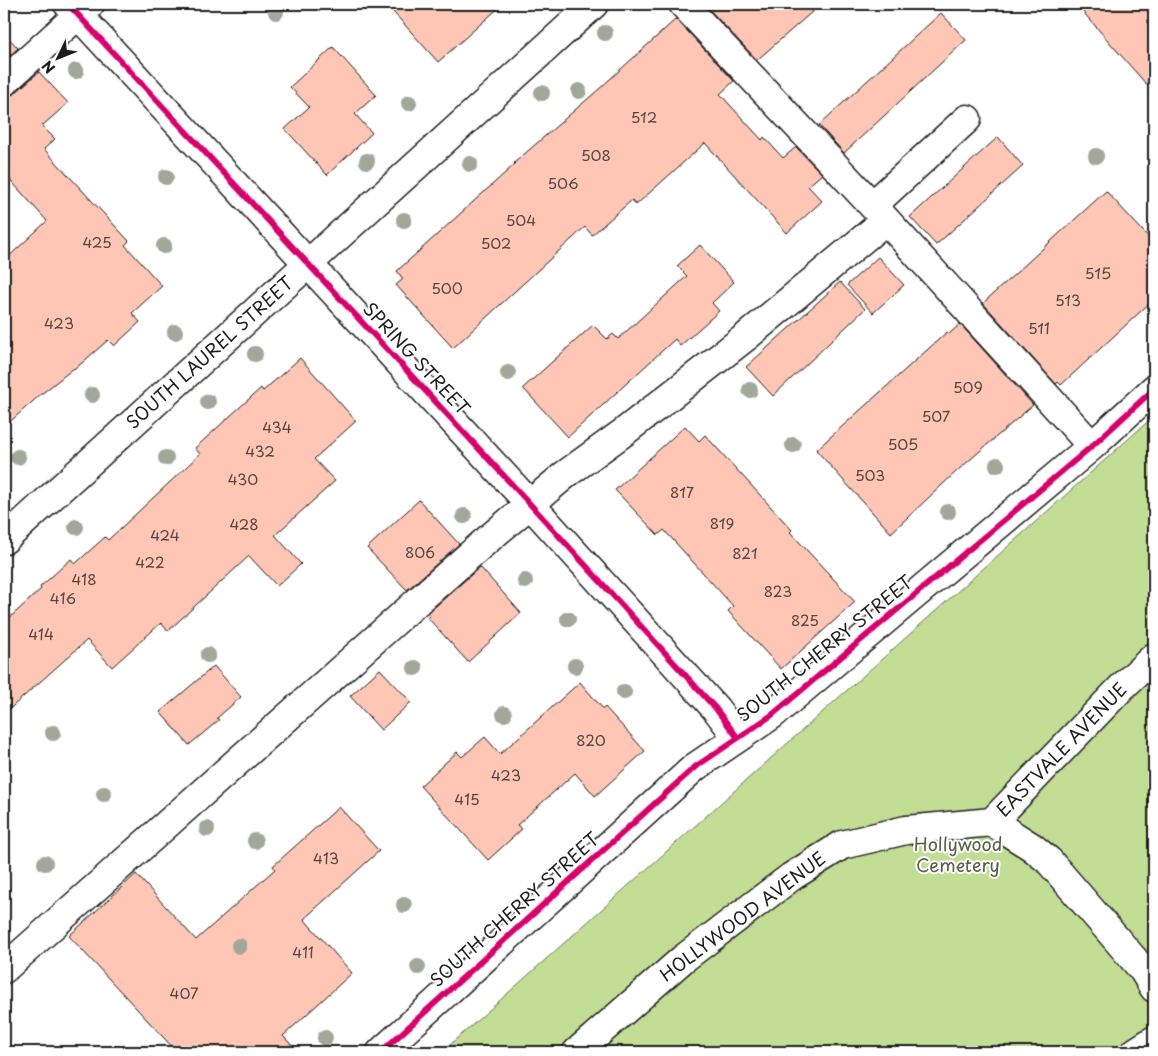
<svg xmlns="http://www.w3.org/2000/svg" width="1158" height="1056" viewBox="0 0 1158 1056" font-family="'Playpen Sans',sans-serif">
  <style>
    .green { fill: #c2dd94; stroke: #6f7c58 }
    .building { fill: #ffc6b5; stroke: #1c1c1c }
    .lines { fill: none; stroke-linecap: round; stroke-linejoin: round }
    .minor-casing { stroke: #1c1c1c; stroke-width: 31 }
    .minor { stroke: #fff; stroke-width: 28 }
    .cycleway-casing { stroke: #fff; stroke-width: 9 }
    .cycleway { stroke: #d6006c; stroke-width: 6 }
    .tree { fill: #a2a899 }
    .labels { text-anchor: middle; stroke-width: 4; stroke-linejoin: round; paint-order: stroke }
    .number-label { font-size: 15px; fill: #554642 }
    .street-label { font-size: 18px; fill: #1c1c1c; stroke: #fff }
    .park-label { font-size: 18px; fill: #566046; stroke: #fff }
  </style>
  <rect width="100%" height="100%" fill="#fff"/>
  <filter id="ink" filterUnits="userSpaceOnUse"><feTurbulence type="fractalNoise" baseFrequency=".02" numOctaves="2"/><feDisplacementMap in="SourceGraphic" scale="10" xChannelSelector="R" yChannelSelector="G"/><feConvolveMatrix kernelMatrix="1 2 1 2 8 2 1 2 1" color-interpolation-filters="sRGB"/></filter>
  <g filter="url(#ink)">
    <!-- green -->
    <path class="green" d="M1154,416V1052H442Z"/>
    <!-- building -->
    <path class="building" d="M386,4H503L438,62Z
      M704,4H821L757,60Z
      M1076,4H1154V93Z
      M941,13L966,40L844,153L819,125Z
      M676,19L734,81L720,94L762,140L764,137L783,158L796,147L822,174L808,186L822,201L787,233L705,143L636,205L632,200L592,235L585,227L453,348L396,285L403,279L397,271L515,164L514,163L598,90Z
      M4,33L18,48L4,61Z
      M333,47L376,95L355,114L372,133L327,175L285,129L309,107L290,87Z
      M39,72L68,103L42,126L55,139L44,149L129,241L125,245L162,286L132,313L140,322L114,346L108,340L75,369L74,368L40,395L4,427V261L47,221L4,173V97L14,94Z
      M998,137L1023,166L936,245L910,217Z
      M1106,191L1154,243V299L1061,385L1058,382L1056,384L983,303Z
      M700,245L734,282L712,303L719,311L680,346L675,339L568,437L523,388L593,325L607,339L613,334L618,339L687,276L677,266Z
      M878,257L904,285L873,313L847,285Z
      M840,282L865,309L773,396L746,367Z
      M960,324L1033,405L957,471L891,533L816,450L947,332L949,334Z
      M300,358L356,421L314,459L335,481L275,535L301,564L277,586L249,556L168,631L161,623L112,667L87,640L4,714V623L41,589L40,587L71,559L75,564L105,537L108,540L200,454L195,448L261,388L263,391Z
      M685,426L699,441L705,435L792,530L790,532L855,602L781,669L728,611L733,606L664,530L658,535L615,490Z
      M419,500L459,544L407,590L367,548Z
      M480,567L521,613L468,662L428,618L430,616L428,613Z
      M214,666L241,697L217,718L219,720L189,745L160,712Z
      M380,669L411,702L381,730L350,696Z
      M580,682L603,709L605,707L645,751L595,796L575,773L517,825L522,829L488,860L420,786L457,752L462,757L485,737L500,754Z
      M339,807L379,851L304,919L352,973L283,1036L298,1052H177L69,936L136,874L196,940L275,869L273,866Z"/>
    <g class="lines">
      <defs>
        <path id="minor" d="M68,4L530,504L716,709L738,738
          M683,4L886,220L1092,446
          M4,82L90,4
          M873,205L967,119
          M4,540L594,4
          M992,822L1032,847L1049,861L1143,970L1154,988
          M992,822L1122,687L1154,657
          M4,969L480,546L566,474L624,432L747,336L886,220
          M381,1052L695,767L772,715L1092,446L1154,389
          M577,1052L683,959L791,877L842,845L906,830L992,822
          M1135,1052L1154,1040"/>
      </defs>
      <!-- minor casing -->
      <use href="#minor" class="minor-casing"/>
      <!-- minor -->
      <use href="#minor" class="minor"/>
      <defs>
        <path id="cycleway" d="M68,4L530,504L716,709L738,738
          M381,1052L695,767L772,715L1092,446L1154,389"/>
      </defs>
      <!-- cycleway casing -->
      <use href="#cycleway" class="cycleway-casing"/>
      <!-- cycleway -->
      <use href="#cycleway" class="cycleway"/>
    </g>
    <!-- trees -->
    <g class="tree">
      <circle cx="276" cy="12" r="8"/>
      <circle cx="605" cy="33" r="8"/>
      <circle cx="76" cy="71" r="8"/>
      <circle cx="579" cy="91" r="8"/>
      <circle cx="542" cy="93" r="8"/>
      <circle cx="409" cy="103" r="8"/>
      <circle cx="1096" cy="156" r="8"/>
      <circle cx="367" cy="161" r="8"/>
      <circle cx="470" cy="164" r="8"/>
      <circle cx="166" cy="177" r="8"/>
      <circle cx="404" cy="220" r="8"/>
      <circle cx="164" cy="246" r="8"/>
      <circle cx="175" cy="332" r="8"/>
      <circle cx="255" cy="354" r="8"/>
      <circle cx="508" cy="373" r="8"/>
      <circle cx="750" cy="390" r="8"/>
      <circle cx="92" cy="395" r="8"/>
      <circle cx="208" cy="402" r="8"/>
      <circle cx="793" cy="445" r="8"/>
      <circle cx="18" cy="457" r="8"/>
      <circle cx="166" cy="458" r="8"/>
      <circle cx="997" cy="465" r="8"/>
      <circle cx="948" cy="512" r="8"/>
      <circle cx="464" cy="516" r="8"/>
      <circle cx="76" cy="527" r="8"/>
      <circle cx="525" cy="581" r="8"/>
      <circle cx="568" cy="619" r="8"/>
      <circle cx="208" cy="655" r="8"/>
      <circle cx="575" cy="666" r="8"/>
      <circle cx="415" cy="668" r="8"/>
      <circle cx="624" cy="692" r="8"/>
      <circle cx="504" cy="714" r="8"/>
      <circle cx="53" cy="733" r="8"/>
      <circle cx="104" cy="794" r="8"/>
      <circle cx="207" cy="829" r="8"/>
      <circle cx="255" cy="841" r="8"/>
      <circle cx="45" cy="863" r="8"/>
      <circle cx="404" cy="905" r="8"/>
      <circle cx="239" cy="946" r="8"/>
      <circle cx="418" cy="967" r="8"/>
      <circle cx="325" cy="1038" r="8"/>
    </g>
  </g>
  <g class="labels">
    <!-- number labels -->
    <g class="number-label">
      <text x="644" y="123">512</text>
      <text x="596" y="161">508</text>
      <text x="563" y="189">506</text>
      <text x="521" y="226">504</text>
      <text x="97" y="248">425</text>
      <text x="496" y="249">502</text>
      <text x="1098" y="279">515</text>
      <text x="447" y="294">500</text>
      <text x="1068" y="306">513</text>
      <text x="59" y="329">423</text>
      <text x="1039" y="334">511</text>
      <text x="968" y="393">509</text>
      <text x="936" y="422">507</text>
      <text x="277" y="433">434</text>
      <text x="903" y="450">505</text>
      <text x="260" y="457">432</text>
      <text x="870" y="481">503</text>
      <text x="243" y="485">430</text>
      <text x="682" y="498">817</text>
      <text x="722" y="529">819</text>
      <text x="244" y="530">428</text>
      <text x="165" y="541">424</text>
      <text x="420" y="558">806</text>
      <text x="745" y="559">821</text>
      <text x="150" y="568">422</text>
      <text x="84" y="585">418</text>
      <text x="778" y="597">823</text>
      <text x="63" y="604">416</text>
      <text x="805" y="626">825</text>
      <text x="41" y="640">414</text>
      <text x="591" y="746">820</text>
      <text x="506" y="781">423</text>
      <text x="467" y="805">415</text>
      <text x="326" y="864">413</text>
      <text x="303" y="958">411</text>
      <text x="184" y="999">407</text>
    </g>
    <!-- street labels -->
    <g class="street-label">
      <text transform="translate(210 353) rotate(-42)" y="6">SOUTH LAUREL STREET</text>
      <text transform="translate(416 359) rotate(47)" y="6">SPRING STREET</text>
      <text transform="translate(825 649) rotate(-39)" y="6">SOUTH CHERRY STREET</text>
      <text transform="translate(1062 750) rotate(-46)" y="6">EASTVALE AVENUE</text>
      <text transform="translate(515 910) rotate(-42)" y="6">SOUTH CHERRY STREET</text>
      <text transform="translate(743 917) rotate(-37)" y="6">HOLLYWOOD AVENUE</text>
    </g>
    <!-- park labels -->
    <g class="park-label">
      <text x="958" y="851">Hollywood<tspan x="958" dy="21">Cemetery</tspan></text>
    </g>
  </g>
  <!-- margin -->
  <rect width="1158" height="1056" fill="none" stroke="#fff" stroke-width="20"/>
  <rect x="10" y="10" width="1138" height="1036" fill="none" stroke="#1c1c1c" stroke-width="2" filter="url(#ink)"/>
  <!-- north arrow -->
  <g transform="translate(58 58) rotate(227)" stroke="#ffffff" stroke-width="4" paint-order="stroke">
  <path d="M0-4L9 19L0 12L-9 19Z" fill="#1c1c1c"/>
  <text y="-8" font-size="14" font-weight="bold" text-anchor="middle" fill="#1c1c1c">N</text>
  </g>
</svg>
